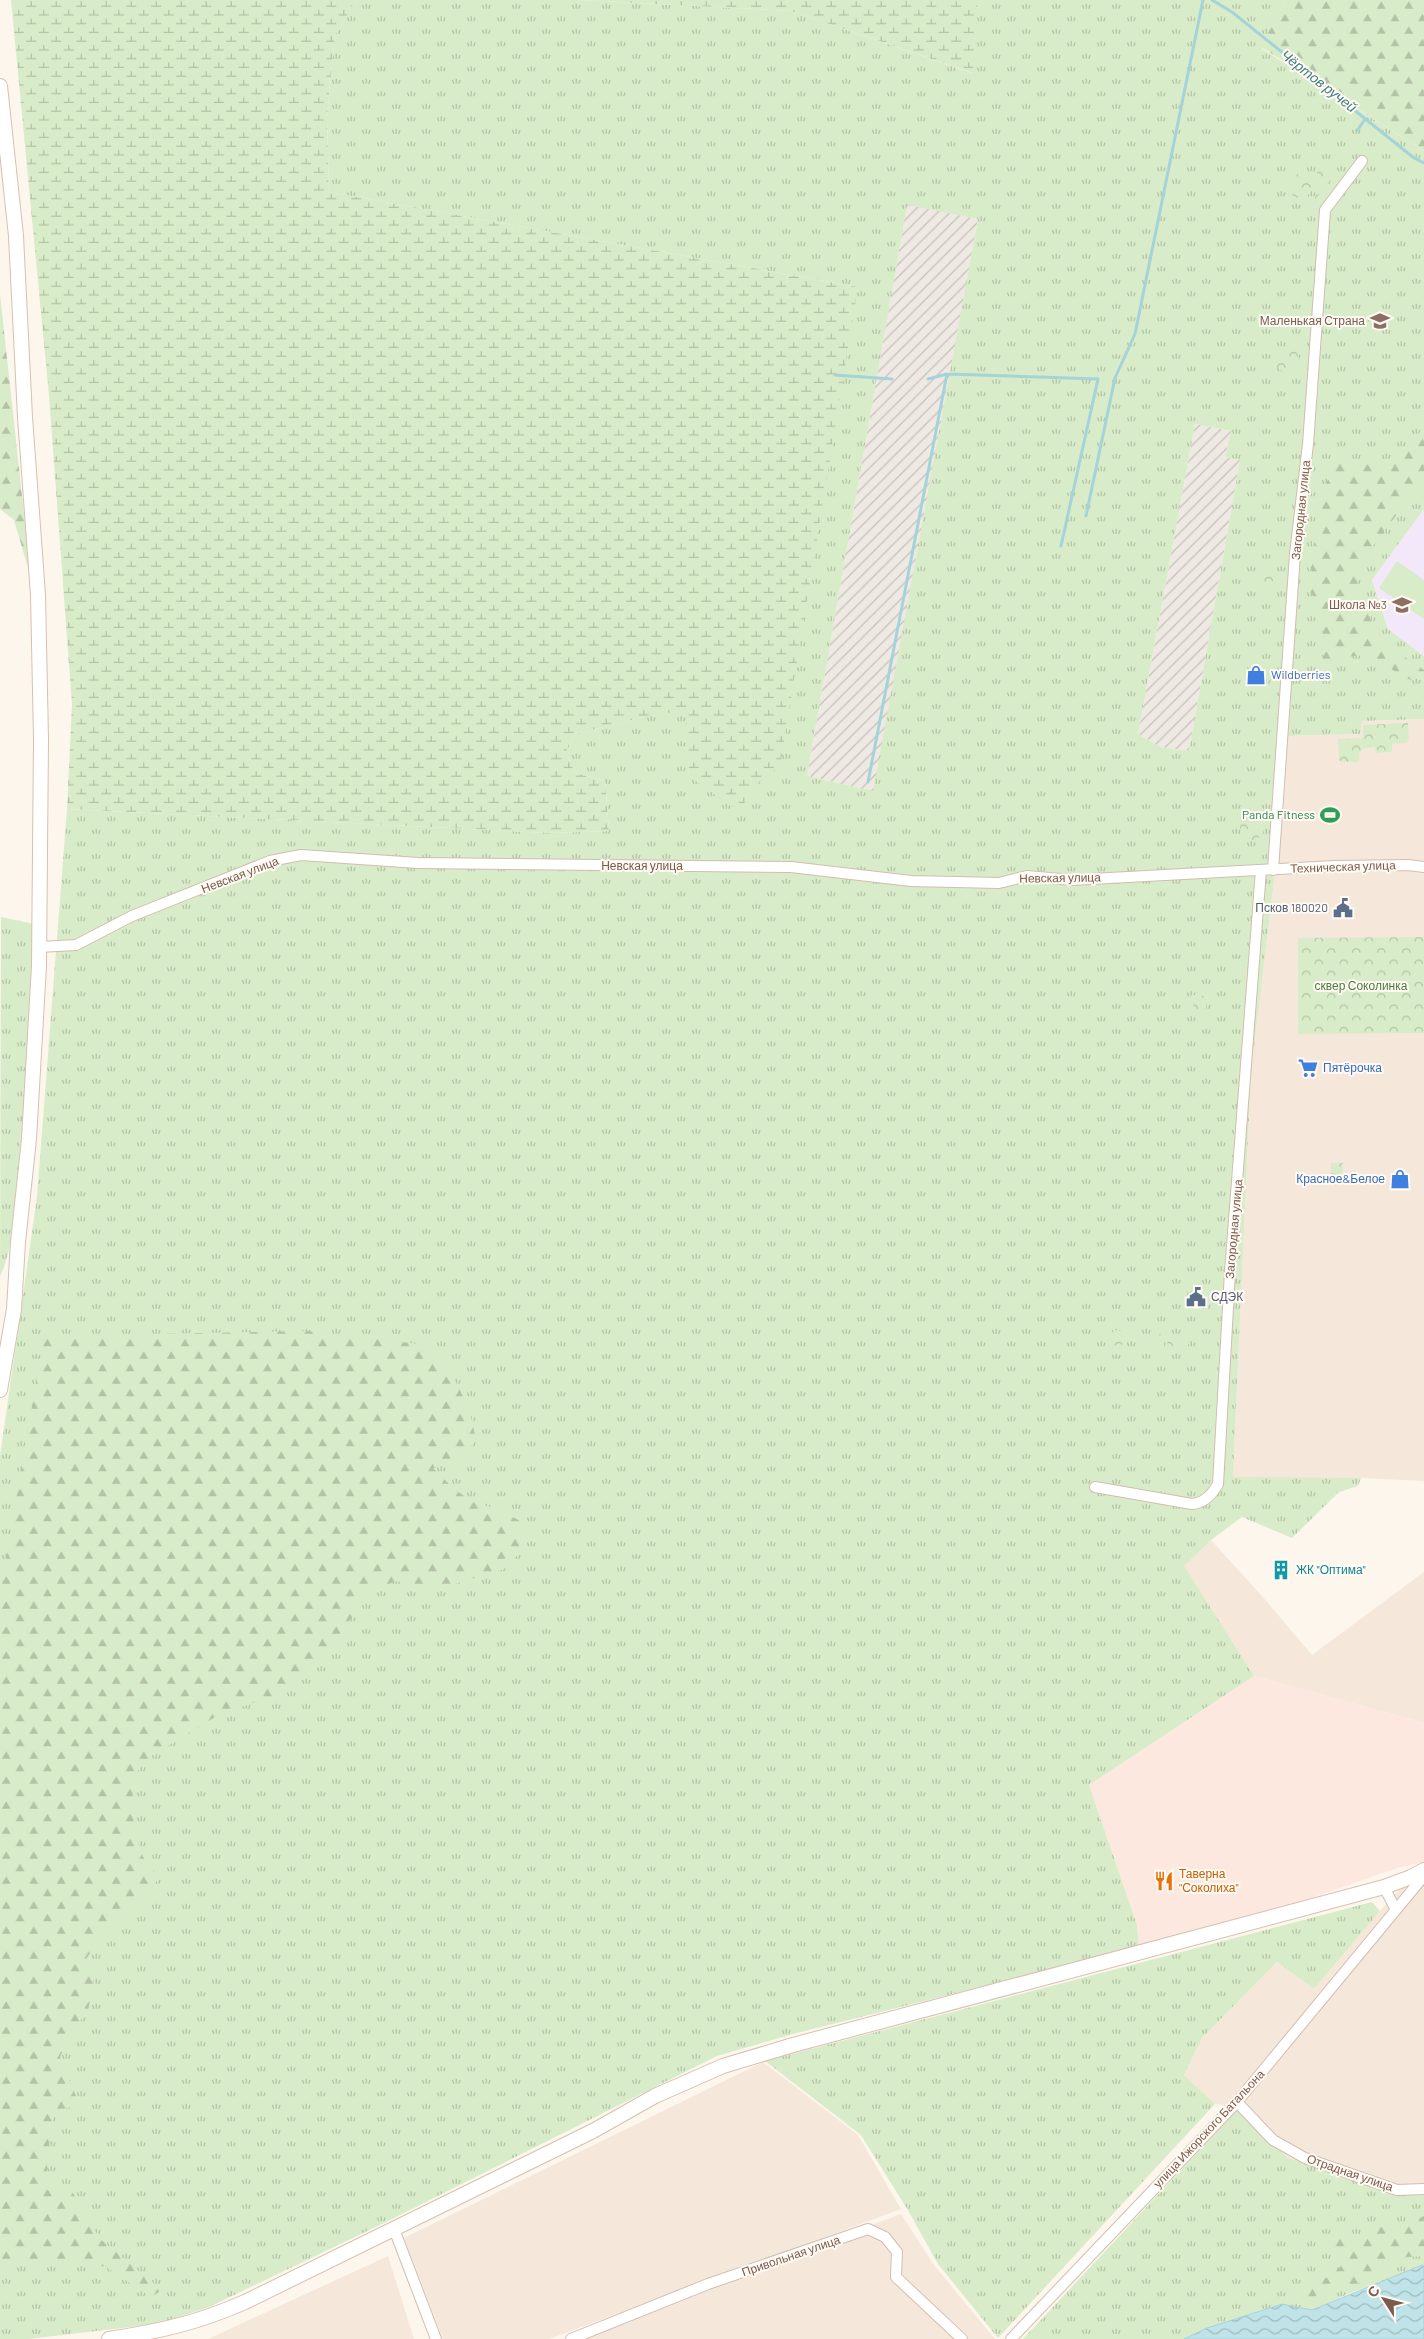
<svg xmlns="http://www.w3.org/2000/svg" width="1424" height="2339" viewBox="0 0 1424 2339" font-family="Barlow,sans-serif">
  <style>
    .residential { fill: #f5e8da }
    .commercial { fill: #fde8e0 }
    .industrial { fill: url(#industrial-furrows) }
    .education { fill: #f3e8fa }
    .grass { fill: url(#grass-tufts); fill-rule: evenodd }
    .forest { fill: url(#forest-firs) }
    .wetland { fill: url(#wetland-marsh) }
    .park { fill: url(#park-crowns) }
    .pitch { fill: #d8ecc9 }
    .water { fill: url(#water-waves); stroke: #a5d3da }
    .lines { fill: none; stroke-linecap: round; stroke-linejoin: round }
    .stream { stroke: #a5d3da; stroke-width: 3 }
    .street-casing { stroke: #d1beb0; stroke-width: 12 }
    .secondary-casing { stroke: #d6c0b0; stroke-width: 16 }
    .street { stroke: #fff; stroke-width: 10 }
    .secondary { stroke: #fff; stroke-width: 14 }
    .labels { text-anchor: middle; stroke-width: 4; stroke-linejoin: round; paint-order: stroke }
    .education-label { font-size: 12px; fill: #785e54; stroke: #fffaf3; text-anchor: end }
    .street-label { font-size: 12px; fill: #7a5c4d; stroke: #fffaf3 }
    .shop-label { font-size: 12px; fill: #366cbe; stroke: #fffaf3; text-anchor: start }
    .leisure-label { font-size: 12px; fill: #27864d; stroke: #fffaf3; text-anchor: end }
    .service-label { font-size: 12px; fill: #4e5e75; stroke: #fffaf3; text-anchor: end }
    .park-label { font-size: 12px; fill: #537a41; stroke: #fffaf3 }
    .culture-label { font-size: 12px; fill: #0d838f; stroke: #fffaf3; text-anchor: start }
    .food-label { font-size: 12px; fill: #c56008; stroke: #fffaf3; text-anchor: start }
    .water-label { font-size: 14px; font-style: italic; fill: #437c86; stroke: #fffaf3 }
  </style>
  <defs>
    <pattern id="industrial-furrows" width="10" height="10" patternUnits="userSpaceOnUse" patternTransform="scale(1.25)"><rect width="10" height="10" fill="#efe9e4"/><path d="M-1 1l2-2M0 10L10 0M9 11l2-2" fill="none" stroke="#c7c0bb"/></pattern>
    <pattern id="grass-tufts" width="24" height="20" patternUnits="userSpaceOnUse" patternTransform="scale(1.25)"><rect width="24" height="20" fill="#d8ecc9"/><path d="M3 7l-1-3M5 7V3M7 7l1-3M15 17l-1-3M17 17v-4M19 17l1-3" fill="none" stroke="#b4c2a5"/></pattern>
    <pattern id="forest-firs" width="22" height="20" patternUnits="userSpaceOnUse" patternTransform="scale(1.25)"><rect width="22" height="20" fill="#d8ecc9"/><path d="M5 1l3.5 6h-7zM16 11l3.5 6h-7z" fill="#b4c2a5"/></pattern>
    <pattern id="wetland-marsh" width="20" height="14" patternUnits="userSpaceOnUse" patternTransform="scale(1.25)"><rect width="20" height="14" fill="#d8ecc9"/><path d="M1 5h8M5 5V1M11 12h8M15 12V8" fill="none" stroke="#b4c2a5"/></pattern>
    <pattern id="park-crowns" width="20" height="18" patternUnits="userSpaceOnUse" patternTransform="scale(1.25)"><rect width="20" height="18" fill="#d8ecc9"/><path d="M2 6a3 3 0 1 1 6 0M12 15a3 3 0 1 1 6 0" fill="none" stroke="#b4c2a5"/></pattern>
    <pattern id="water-waves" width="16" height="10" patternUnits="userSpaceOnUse" patternTransform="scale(1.25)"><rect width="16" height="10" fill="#bfe3e8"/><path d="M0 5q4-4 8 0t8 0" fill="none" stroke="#a0bbbe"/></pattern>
  </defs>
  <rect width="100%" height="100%" fill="#fdf6ec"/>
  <!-- residential -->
  <path class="residential" d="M1424,719V1481L1361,1478H1233L1251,1073L1276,864L1287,736L1360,734L1362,721Z
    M1211,1540L1262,1596L1312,1655L1424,1572V1723L1254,1676L1183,1566Z
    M1424,1862V2195L1381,2189L1288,2158L1239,2108L1215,2104L1184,2075L1202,2038L1277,1962L1314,1989L1380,1911Z
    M763,2062L858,2135L901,2209L549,2339H443L404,2238Z
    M901,2214L934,2265L995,2339H567Z
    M388,2256L414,2339H208Z"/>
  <!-- commercial -->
  <path class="commercial" d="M1254,1676L1424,1723V1862L1397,1868L1263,1915L1139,1947L1137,1925L1089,1785Z"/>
  <!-- industrial -->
  <path class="industrial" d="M907,204L978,219L874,792L807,776Z
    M1195,424L1231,431L1225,457L1240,460L1189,751L1160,747L1138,734Z"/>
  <!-- education -->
  <path class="education" d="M1424,509V656L1388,629L1372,580Z"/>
  <!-- grass -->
  <path class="grass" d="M356,0H578L791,11L972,73L978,0H1286L1261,48L1424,151V509L1372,580L1388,629L1424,656V719L1362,721L1360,734L1287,736L1276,864L1251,1073L1233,1477L1361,1478L1358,1486L1339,1492L1292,1538L1242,1517L1211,1540L1184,1566L1254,1676L1089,1785L1137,1925L1139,1947L793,2034L717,2056L386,2222L209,2307L157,2324L28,2339H0V1456L37,1197L67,809L550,833L609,831L605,781L575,773L566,752L576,734L640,718L686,709L689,776L858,287L329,192L327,116L335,35ZM907,205L978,219L873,791L807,776ZM1195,424L1231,431L1225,457L1240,460L1189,751L1160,747L1138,734Z
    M1,917L34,924C31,1003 26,1081 19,1160C16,1192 15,1247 0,1276Z
    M1372,1902L1380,1911L1314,1989L1277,1962L1202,2038L1184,2075L1215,2104L998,2338L938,2264L909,2212L861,2135L765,2061Z
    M1239,2108L1288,2158L1381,2189L1424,2195V2266L1350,2293L1312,2310L1281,2304L1207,2328L1184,2339H1023Z"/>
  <!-- forest -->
  <path class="forest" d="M1286,0H1424V151L1261,47Z
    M0,294L31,578L14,520L0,509Z
    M1424,426V478L1368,553L1356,575L1362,601L1367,606L1377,638L1424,670V672L1412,681L1366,655L1323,659L1322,616L1309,588L1323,490L1339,457L1376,467L1409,448Z
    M308,1331L426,1345L445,1364L459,1388L470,1412L476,1440L460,1461L433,1468L452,1487L472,1502L498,1509L522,1522L524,1548L504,1569L451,1585L424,1589L397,1581L371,1591L339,1635L301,1674L274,1696L220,1714L151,1756L132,1777L134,1831L143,1857L159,1877L145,1900L122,1917L101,1937L86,1959L94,1984L88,2010L72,2032L60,2057L80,2106L53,2110L47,2162V2190L73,2193L100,2239L162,2290L151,2297L106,2267L79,2261H0V1593L44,1336Z
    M1327,2214C1334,2220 1341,2222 1348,2229V2236L1353,2240L1370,2228L1376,2226L1396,2229L1424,2216V2257C1390,2253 1380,2275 1353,2286C1347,2288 1340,2286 1334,2289C1324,2293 1315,2298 1304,2297L1300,2291L1303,2285L1329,2277L1344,2263L1343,2256L1333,2248L1330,2242L1336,2239L1334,2232L1321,2217Z"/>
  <!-- wetland -->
  <path class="wetland" d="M11,0H356L335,35L327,116L329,192L858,287L780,766L751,788L740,813L689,776L685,710L640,718L576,734L566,752L575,773L605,781L609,831L550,833L67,809L72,704L49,396Z
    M579,0H978L973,73L791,11Z"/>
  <!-- park -->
  <path class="park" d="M1318,164L1334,166L1332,178L1315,200Z
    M1288 186a12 12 0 1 1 24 0a12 12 0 1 1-24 0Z
    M1275 360a12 12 0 1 1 24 0a12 12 0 1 1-24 0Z
    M1256 580a12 12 0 1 1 24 0a12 12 0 1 1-24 0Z
    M1408,723L1409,740L1406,743L1392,744V750L1390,752L1376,753L1375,747L1363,749L1359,753V762H1342L1339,760L1338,739L1363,738V725Z
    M1240 828a12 12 0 1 1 24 0a12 12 0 1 1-24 0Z
    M1424,937V1033L1298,1034V938Z
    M1191,995L1207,996L1206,1012L1190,1011L1194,1004Z
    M1331,1163H1343L1342,1181L1331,1182Z
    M1113,1330L1122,1331L1126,1335L1125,1341L1121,1346L1112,1345Z
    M1157,1334H1165L1164,1349L1156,1348L1152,1344V1338Z
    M1168,1338L1189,1339L1188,1347L1167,1346Z"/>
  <!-- pitch -->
  <path class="pitch" d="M1397,561L1424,580V619L1379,588Z"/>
  <!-- water -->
  <path class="water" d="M1422,2265L1424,2266V2339H1184L1207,2328L1282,2304L1312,2310Z"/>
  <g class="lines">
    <!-- stream -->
    <path class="stream" d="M1212,0L1232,12L1414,158L1424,163
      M1357,131L1365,119
      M835,375L892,379
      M928,379L947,374L1098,379L1061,546
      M1086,516L1115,378L1135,334L1203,0
      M868,782L947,374"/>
    <defs>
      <path id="street" d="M1273,870L1295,554L1308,444L1325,210L1362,161
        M39,947L76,945L132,916L270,861L301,855L418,863L791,867L911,881L999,883L1027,876L1072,880L1335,866L1408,865L1424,867
        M1095,1487L1192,1504C1204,1503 1212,1495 1218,1484L1230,1272L1261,870
        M1384,1887L1396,1910
        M1237,2102L1273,2140L1305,2158L1397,2190L1424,2189
        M394,2229L436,2339
        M571,2339L708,2284L868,2229L885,2237L897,2252L896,2277L962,2339
        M1011,2339L1237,2102L1424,1876"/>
      <path id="secondary" d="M0,86L16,236L25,417L38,595L41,739L39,966L29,1139L18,1242L14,1309L0,1390
        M109,2339C161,2331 197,2323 245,2302L593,2131L655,2096L723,2066L793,2045L1384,1887L1411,1877L1424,1870"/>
    </defs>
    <!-- street casing -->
    <use href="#street" class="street-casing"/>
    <!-- secondary casing -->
    <use href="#secondary" class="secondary-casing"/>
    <!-- street -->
    <use href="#street" class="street"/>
    <!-- secondary -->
    <use href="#secondary" class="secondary"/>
  </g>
  <!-- icons -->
  <defs>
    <symbol id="school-bare" viewBox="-9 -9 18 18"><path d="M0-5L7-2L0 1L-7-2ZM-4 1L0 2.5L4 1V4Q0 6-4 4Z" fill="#8d6e63" stroke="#fffaf3" stroke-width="2.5" paint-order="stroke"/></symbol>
    <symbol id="shop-bare" viewBox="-9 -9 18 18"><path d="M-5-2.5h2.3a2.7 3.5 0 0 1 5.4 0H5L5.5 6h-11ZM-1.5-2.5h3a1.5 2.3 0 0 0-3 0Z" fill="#3f7fe0" stroke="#fffaf3" stroke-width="2.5" paint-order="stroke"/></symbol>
    <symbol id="stadium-bare" viewBox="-9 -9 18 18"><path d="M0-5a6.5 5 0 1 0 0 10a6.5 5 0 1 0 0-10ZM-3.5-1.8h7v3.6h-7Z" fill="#2e9e5b" stroke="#fffaf3" stroke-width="2.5" paint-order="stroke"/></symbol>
    <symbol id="civic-bare" viewBox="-9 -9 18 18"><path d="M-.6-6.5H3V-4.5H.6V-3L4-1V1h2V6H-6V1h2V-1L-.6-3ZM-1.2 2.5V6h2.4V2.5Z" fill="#5c6f8a" stroke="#fffaf3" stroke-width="2.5" paint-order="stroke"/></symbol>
    <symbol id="supermarket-bare" viewBox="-9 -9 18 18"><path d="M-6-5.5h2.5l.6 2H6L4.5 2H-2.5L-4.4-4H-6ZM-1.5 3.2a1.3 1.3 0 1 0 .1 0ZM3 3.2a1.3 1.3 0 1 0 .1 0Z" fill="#3f7fe0" stroke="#fffaf3" stroke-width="2.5" paint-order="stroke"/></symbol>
    <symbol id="building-bare" viewBox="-9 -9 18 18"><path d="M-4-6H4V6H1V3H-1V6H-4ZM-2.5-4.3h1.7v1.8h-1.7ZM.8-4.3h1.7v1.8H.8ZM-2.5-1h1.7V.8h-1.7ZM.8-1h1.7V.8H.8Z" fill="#0f9aa8" stroke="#fffaf3" stroke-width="2.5" paint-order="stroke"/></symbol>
    <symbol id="restaurant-bare" viewBox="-9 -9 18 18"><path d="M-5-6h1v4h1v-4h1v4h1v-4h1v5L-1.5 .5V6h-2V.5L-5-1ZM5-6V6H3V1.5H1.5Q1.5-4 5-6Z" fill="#e8710a" stroke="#fffaf3" stroke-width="2.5" paint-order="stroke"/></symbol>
  </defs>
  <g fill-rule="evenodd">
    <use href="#school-bare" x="1366" y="307" width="28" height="28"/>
    <use href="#school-bare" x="1388" y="591" width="28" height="28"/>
    <use href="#shop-bare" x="1242" y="661" width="28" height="28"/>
    <use href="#stadium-bare" x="1316" y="801" width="28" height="28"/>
    <use href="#civic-bare" x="1329" y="894" width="28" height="28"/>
    <use href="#supermarket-bare" x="1294" y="1054" width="28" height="28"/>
    <use href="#shop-bare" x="1386" y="1165" width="28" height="28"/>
    <use href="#civic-bare" x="1182" y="1283" width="28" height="28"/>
    <use href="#building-bare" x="1267" y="1556" width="28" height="28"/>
    <use href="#restaurant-bare" x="1150" y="1867" width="28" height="28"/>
  </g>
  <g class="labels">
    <!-- education labels -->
    <g class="education-label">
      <text x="1365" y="325">Маленькая Страна</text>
      <text x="1387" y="609">Школа №3</text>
    </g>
    <!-- street labels -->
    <g class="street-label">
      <text transform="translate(1301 510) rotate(-84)" y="4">Загородная улица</text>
      <text x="642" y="870">Невская улица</text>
      <text transform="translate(1343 867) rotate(-2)" y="4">Техническая улица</text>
      <text transform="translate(240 875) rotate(-21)" y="4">Невская улица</text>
      <text transform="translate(1060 878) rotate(-1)" y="4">Невская улица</text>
      <text transform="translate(1234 1229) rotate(-85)" y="4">Загородная улица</text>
      <text transform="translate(1209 2129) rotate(-47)" y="4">улица Ижорского Батальона</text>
      <text transform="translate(1350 2173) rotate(19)" y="4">Отрадная улица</text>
      <text transform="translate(791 2256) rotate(-19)" y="4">Привольная улица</text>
    </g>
    <!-- shop labels -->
    <g class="shop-label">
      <text x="1271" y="679">Wildberries</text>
      <text x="1323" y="1072">Пятёрочка</text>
      <text x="1385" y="1183" text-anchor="end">Красное&amp;Белое</text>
    </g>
    <!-- leisure labels -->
    <g class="leisure-label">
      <text x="1315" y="819">Panda Fitness</text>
    </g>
    <!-- service labels -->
    <g class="service-label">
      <text x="1328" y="912">Псков 180020</text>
      <text x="1211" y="1301" text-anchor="start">СДЭК</text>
    </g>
    <!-- park labels -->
    <g class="park-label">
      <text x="1361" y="990">сквер Соколинка</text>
    </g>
    <!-- culture labels -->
    <g class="culture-label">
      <text x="1296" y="1574">ЖК "Оптима"</text>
    </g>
    <!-- food labels -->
    <g class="food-label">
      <text x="1179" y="1878">Таверна<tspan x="1179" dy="14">"Соколиха"</tspan></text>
    </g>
    <!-- water labels -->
    <g class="water-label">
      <text transform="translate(1319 81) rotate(38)" y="5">Чёртов ручей</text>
    </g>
  </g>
  <!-- north arrow -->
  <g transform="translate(1384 2299) rotate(306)" stroke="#fffaf3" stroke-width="4" paint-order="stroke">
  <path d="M0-4L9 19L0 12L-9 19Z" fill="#7a5c4d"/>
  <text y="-8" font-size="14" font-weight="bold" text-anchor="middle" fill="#7a5c4d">С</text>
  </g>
</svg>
